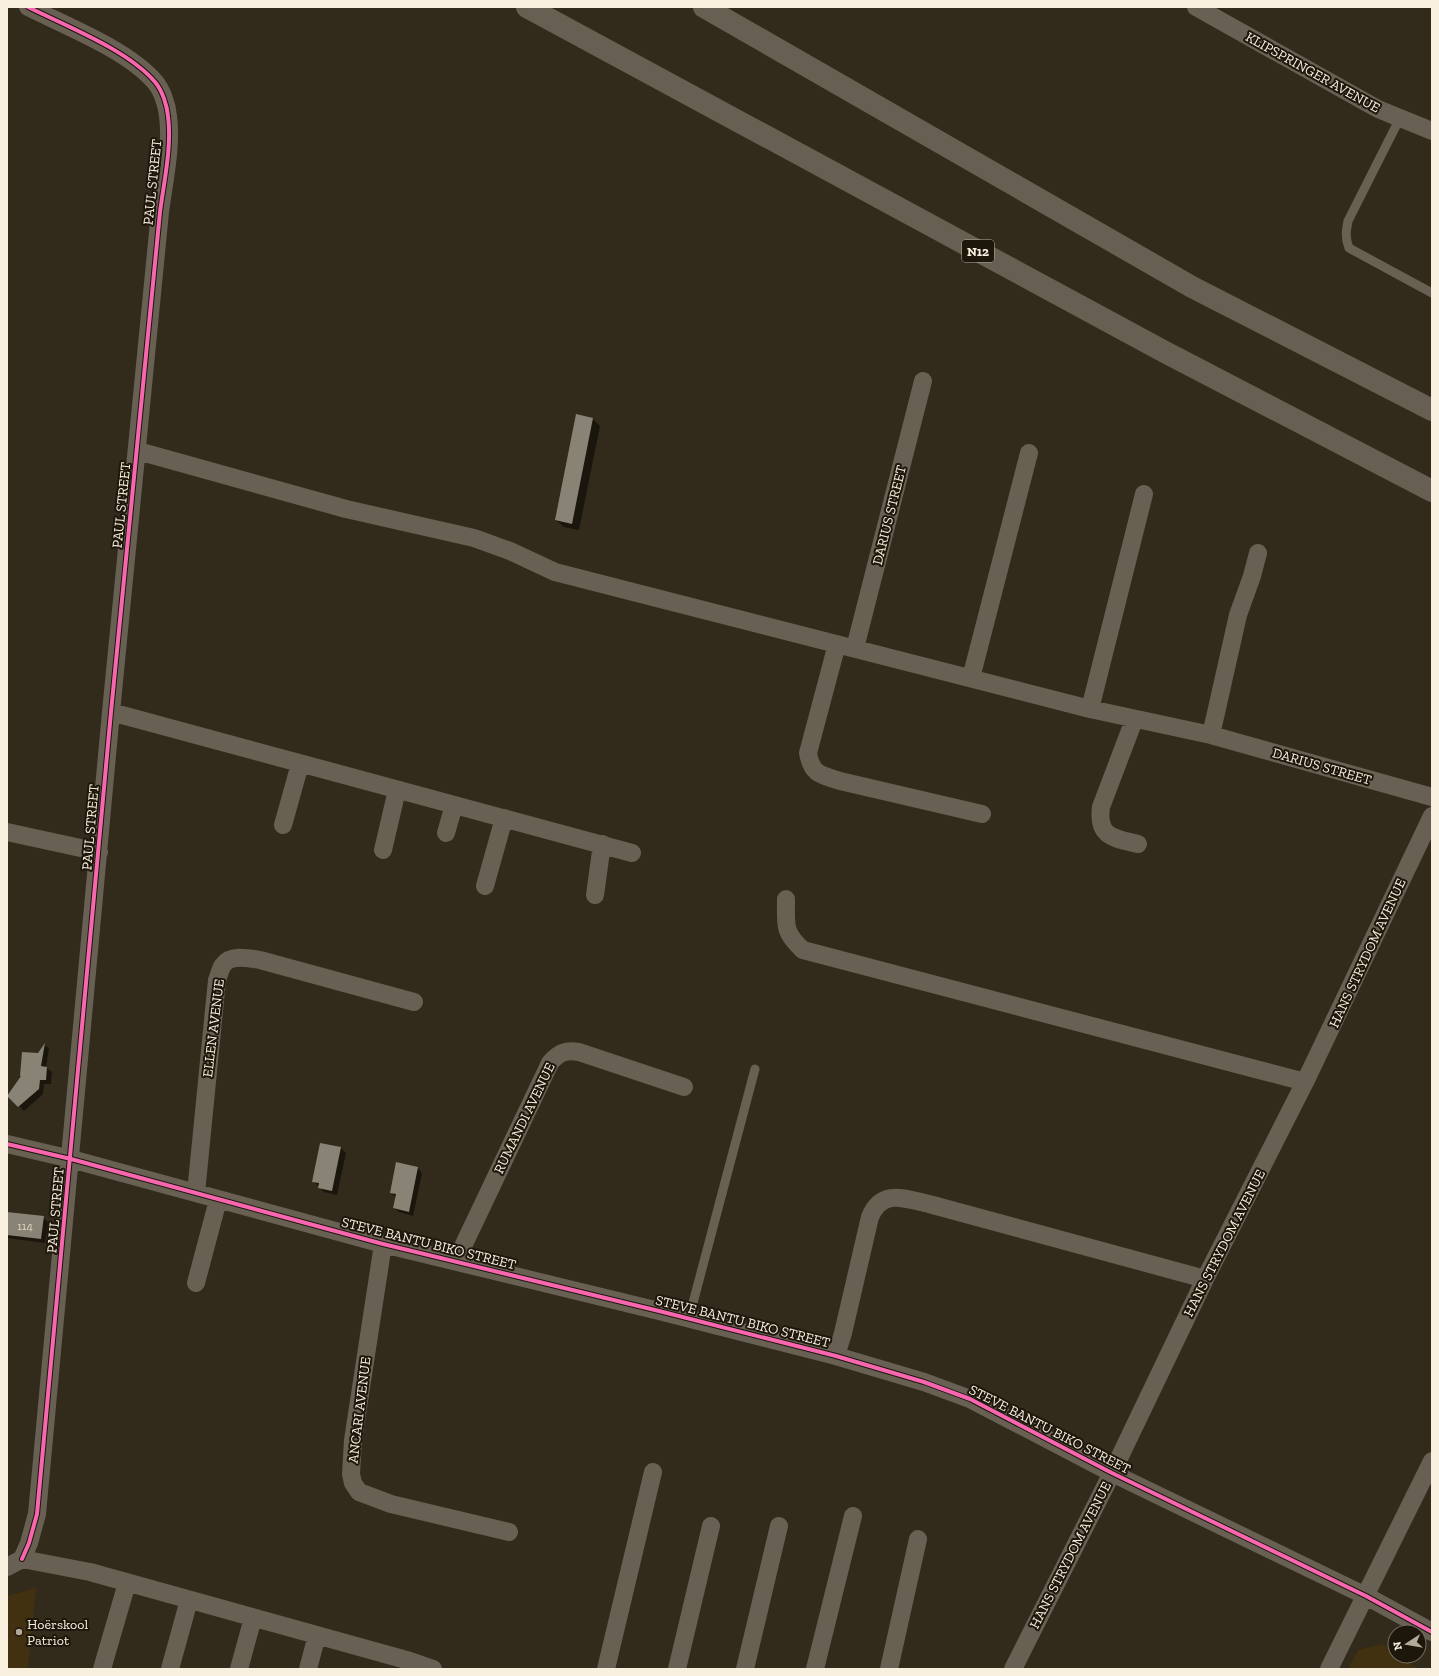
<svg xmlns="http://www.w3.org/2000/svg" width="1439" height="1676" viewBox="0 0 1439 1676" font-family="'Zilla Slab',serif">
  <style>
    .built { fill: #423110 }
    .shadow { fill: #0007 }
    .building { fill: #898376 }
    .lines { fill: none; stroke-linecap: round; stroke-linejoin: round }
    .service { stroke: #686052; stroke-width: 9 }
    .minor { stroke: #686052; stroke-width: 18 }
    .motorway { stroke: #676052; stroke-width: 22 }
    .cycleway-casing { stroke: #1d160b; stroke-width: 6 }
    .cycleway { stroke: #f766af; stroke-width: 4 }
    .poi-dot { fill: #b3aa9a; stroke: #1d160b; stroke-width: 1.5 }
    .labels { text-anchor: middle; stroke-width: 4; stroke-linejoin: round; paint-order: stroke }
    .number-label { font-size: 12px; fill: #ddd4c5 }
    .shield { fill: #1d160b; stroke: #b7ae9f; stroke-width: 1 }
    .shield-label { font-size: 13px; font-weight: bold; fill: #f9efdf }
    .street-label { font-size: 14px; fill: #f9efdf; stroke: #1d160b }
    .poi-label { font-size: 14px; fill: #f9efdf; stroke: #1d160b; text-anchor: start }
  </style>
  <rect width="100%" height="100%" fill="#322a1b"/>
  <!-- built -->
  <path class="built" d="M36,1588L28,1669H7V1596Z
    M1383,1644L1395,1652V1656H1400L1418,1669H1348L1358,1650Z"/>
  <!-- shadow -->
  <path class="shadow" d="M593,419L600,426L579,530L564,527L556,520Z
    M45,1045L49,1049L46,1067L52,1072L51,1084H44L43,1094L24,1111L9,1096Z
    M321,1144L341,1148L346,1153L337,1195L324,1192L313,1181Z
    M418,1168L422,1173L413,1216L399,1212L394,1208L395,1197L391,1192Z
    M7,1213L43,1217L48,1222L45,1243L7,1238Z"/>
  <!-- building -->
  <path class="building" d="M576,414L593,418L572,524L555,520Z
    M45,1043L41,1066L47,1067L46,1080H40L39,1089L18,1107L7,1096L21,1076H20L22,1052L38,1053Z
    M320,1143L341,1147L332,1191L318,1188L319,1183L312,1182Z
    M396,1162L418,1167L409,1212L393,1208L396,1194L390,1193Z
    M7,1212L44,1216L41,1239L7,1235Z"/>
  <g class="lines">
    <!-- service -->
    <path class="service" d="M1400,118L1348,221C1346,231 1345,238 1349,248L1432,293
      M689,1318L755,1069"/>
    <!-- minor -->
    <path class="minor" d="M1196,7L1378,109L1432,131
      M138,451L346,509L474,538L510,551L555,572L1090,709L1211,735L1432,797
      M837,644L808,753C812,775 821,775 840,781L982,814
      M855,648L923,381
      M971,678L1029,453
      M1090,709L1144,494
      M111,712L632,853
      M1134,720L1101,807C1097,837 1113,838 1138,844
      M1211,735L1238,615L1252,576L1258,553
      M283,825L300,764
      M7,832L99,852
      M446,833L454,805
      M383,850L397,790
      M485,886L504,818
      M595,895L602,844
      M786,899C786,925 783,932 803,950L1305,1082
      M7,1144L71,1159L383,1244L659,1311L836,1356L924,1382L970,1399L1112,1473L1366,1596L1432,1632
      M196,1193L217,980C219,976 220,969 223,965C230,954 249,958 260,960L414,1002
      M383,1244L353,1440L351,1474L353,1483L359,1492L391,1504L509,1532
      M456,1261L550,1063C559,1052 566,1050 579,1052L684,1087
      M196,1283L218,1200
      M836,1356L843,1333L870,1217C882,1188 905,1199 929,1204L1205,1279
      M22,1559L29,1543L37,1514L111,712L160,212C164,181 172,147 168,116C167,105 162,90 155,82C128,50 66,26 28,7
      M22,1559L90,1572L410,1661L433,1669
      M7,1567L22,1559
      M102,1669L127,1583
      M170,1669L189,1600
      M239,1669L253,1618
      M308,1669L317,1635
      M606,1669L653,1472
      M677,1669L711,1526
      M745,1669L779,1526
      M815,1669L853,1516
      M889,1669L918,1539
      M1013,1669L1112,1473L1205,1279L1305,1082L1432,816
      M1329,1669L1432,1461"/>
    <!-- motorway -->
    <path class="motorway" d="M527,7L1163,351L1432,491
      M704,7L1192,287L1432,410"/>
    <defs>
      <path id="cycleway" d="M7,1144L71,1159L383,1244L659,1311L836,1356L924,1382L970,1399L1112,1473L1366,1596L1432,1632
        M22,1559L29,1543L37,1514L111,712L160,212C164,181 172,147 168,116C167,105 162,90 155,82C128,50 66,26 28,7"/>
    </defs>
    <!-- cycleway casing -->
    <use href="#cycleway" class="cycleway-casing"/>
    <!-- cycleway -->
    <use href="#cycleway" class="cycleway"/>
  </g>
  <!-- markers -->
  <circle class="poi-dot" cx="19" cy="1632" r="4"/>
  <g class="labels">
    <!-- number labels -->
    <g class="number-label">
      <text x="25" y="1230">114</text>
    </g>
    <!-- shield labels -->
    <rect class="shield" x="962" y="240" width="32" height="22" rx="3"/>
    <g class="shield-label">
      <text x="978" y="256">N12</text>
    </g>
    <!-- street labels -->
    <g class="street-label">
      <text transform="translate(1313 72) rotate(29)" y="5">KLIPSPRINGER AVENUE</text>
      <text transform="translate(152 182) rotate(-84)" y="5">PAUL STREET</text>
      <text transform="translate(121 505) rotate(-84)" y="5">PAUL STREET</text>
      <text transform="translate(889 515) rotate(-76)" y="5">DARIUS STREET</text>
      <text transform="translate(1322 766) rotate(16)" y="5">DARIUS STREET</text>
      <text transform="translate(90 827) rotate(-85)" y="5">PAUL STREET</text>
      <text transform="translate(1367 953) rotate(-65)" y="5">HANS STRYDOM AVENUE</text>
      <text transform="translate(213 1028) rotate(-83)" y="5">ELLEN AVENUE</text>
      <text transform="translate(524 1118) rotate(-64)" y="5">RUMANDI AVENUE</text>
      <text transform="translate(55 1210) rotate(-85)" y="5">PAUL STREET</text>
      <text transform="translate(429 1243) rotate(14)" y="5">STEVE BANTU BIKO STREET</text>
      <text transform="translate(1224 1243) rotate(-63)" y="5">HANS STRYDOM AVENUE</text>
      <text transform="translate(743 1321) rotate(14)" y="5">STEVE BANTU BIKO STREET</text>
      <text transform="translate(359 1410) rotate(-83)" y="5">ANCARI AVENUE</text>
      <text transform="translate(1050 1429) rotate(27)" y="5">STEVE BANTU BIKO STREET</text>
      <text transform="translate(1070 1555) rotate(-63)" y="5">HANS STRYDOM AVENUE</text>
    </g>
    <!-- poi labels -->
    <g class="poi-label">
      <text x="27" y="1629">Hoërskool<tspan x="27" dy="16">Patriot</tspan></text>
    </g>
  </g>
  <!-- border -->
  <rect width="1439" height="1676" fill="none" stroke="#f9efdf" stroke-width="16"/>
  <!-- north arrow -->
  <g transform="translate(1407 1644) rotate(258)"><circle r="19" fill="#1d160b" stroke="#756d60"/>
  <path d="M0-3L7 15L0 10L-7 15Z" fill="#b3aa9a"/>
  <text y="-6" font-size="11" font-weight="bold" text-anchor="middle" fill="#f9efdf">N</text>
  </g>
</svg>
